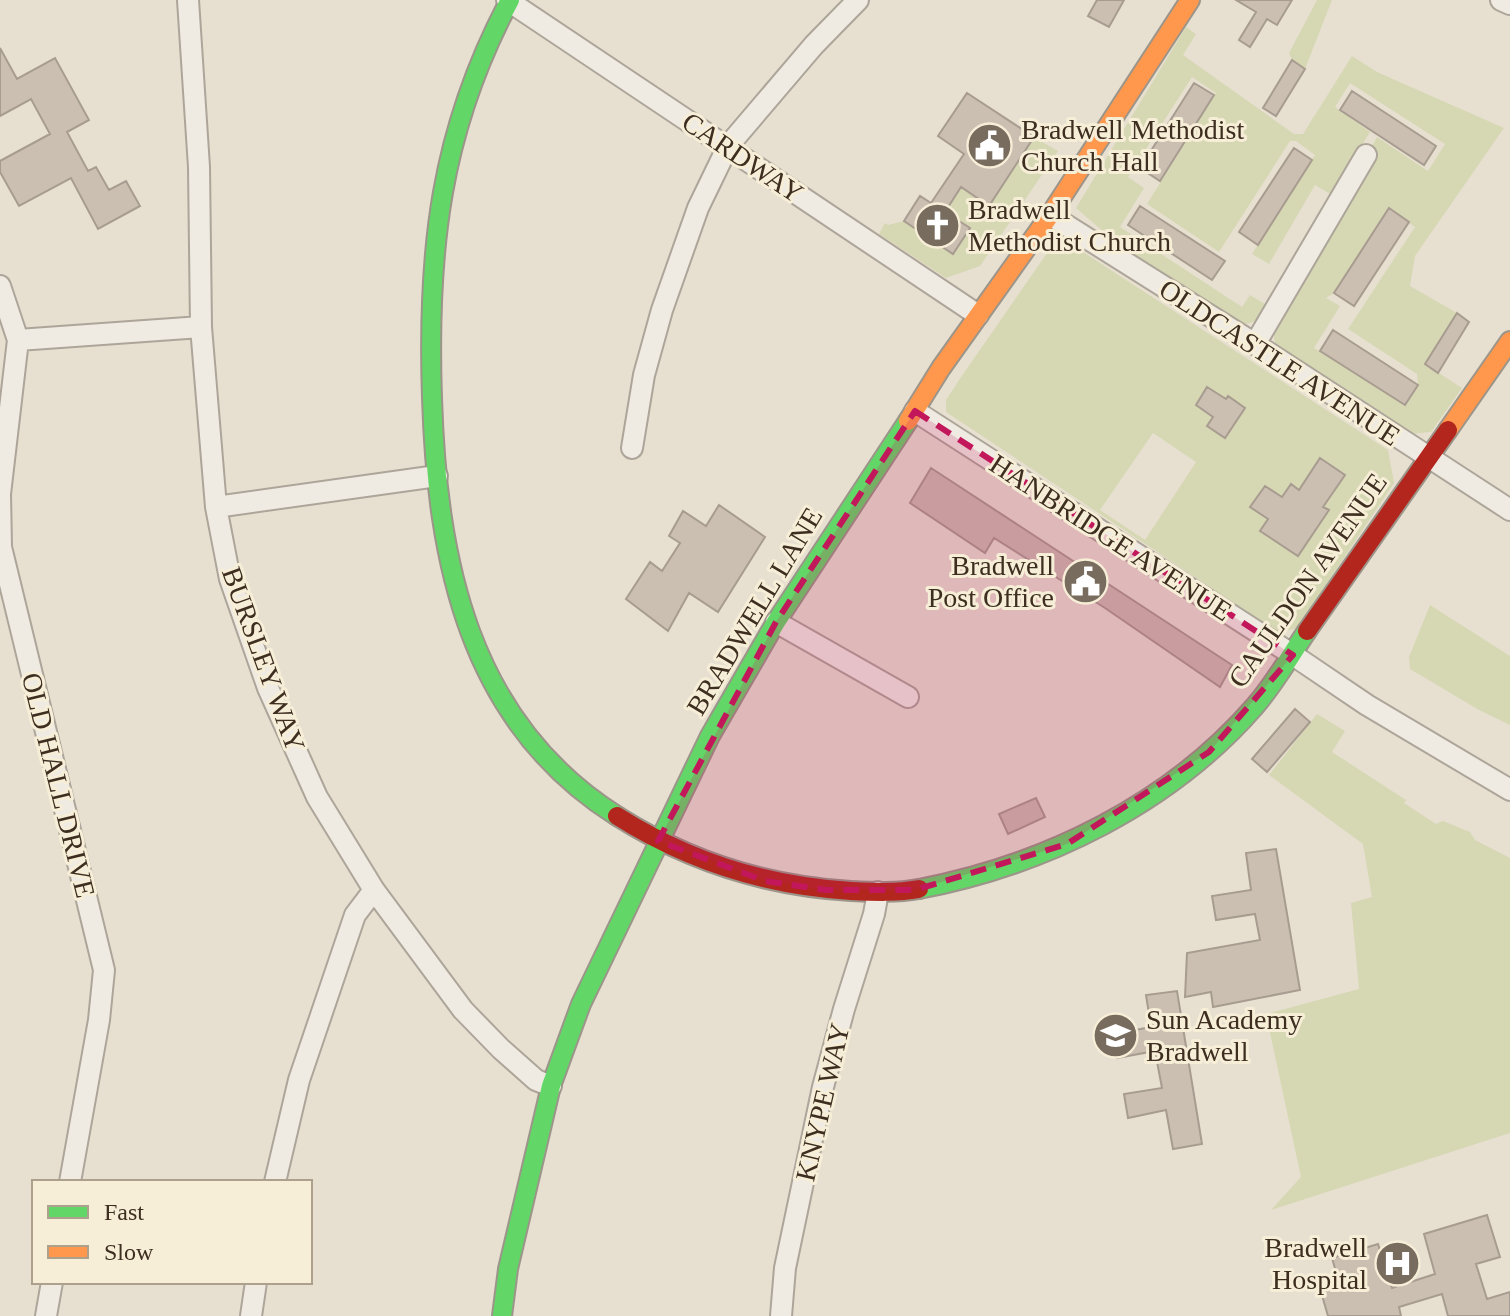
<svg xmlns="http://www.w3.org/2000/svg" width="1510" height="1316" viewBox="0 0 1510 1316" font-family="'Times New Roman',serif">
  <style>
    .green { fill: #d6d7b3; fill-rule: evenodd }
    .building { fill: #cbbfb2; stroke: #a89c90; stroke-width: 2 }
    .lines { fill: none; stroke-linecap: round; stroke-linejoin: round }
    .street-casing { stroke: #ada599; stroke-width: 24 }
    .fast-casing { stroke: #9c958a; stroke-width: 22 }
    .slow-casing { stroke: #9c958a; stroke-width: 22 }
    .jam-casing { stroke: #9c958a; stroke-width: 22 }
    .street { stroke: #efebe3; stroke-width: 20 }
    .fast { stroke: #63d668; stroke-width: 18 }
    .slow { stroke: #ff974d; stroke-width: 18 }
    .jam { stroke: #b3261e; stroke-width: 18 }
    .marked { fill: #c2185b; fill-opacity: 0.2; stroke: #c2185b; stroke-width: 6; stroke-dasharray: 16 10; stroke-linejoin: round }
    .labels { text-anchor: middle; stroke-width: 6; stroke-linejoin: round; paint-order: stroke }
    .poi-label { font-size: 28px; fill: #3d2e20; stroke: #f7eed8; text-anchor: start }
    .street-label { font-size: 28px; fill: #3d2e20; stroke: #f7eed8 }
  </style>
  <rect width="100%" height="100%" fill="#e7e0d1"/>
  <!-- green -->
  <path class="green" d="M1317,0H1332L1305,69L1292,60L1289,53Z
    M1186,27L1196,34L1183,55L1294,134H1303L1352,56L1377,72L1504,128L1415,256L1410,286L1457,313L1425,364L1462,388L1431,432L1410,434L1277,349L1274,339V326L1377,137L1428,171L1445,144L1350,83L1335,107L1370,132L1332,195L1315,185L1269,264L1252,254L1315,155L1296,141H1290L1219,252L1147,204L1216,93L1192,77L1128,177L1144,188L1120,227L1242,307L1250,295L1268,306C1261,318 1256,323 1241,325L1111,242L1112,239L1076,208ZM1389,209L1415,227L1348,329L1417,374L1418,385L1405,405L1314,348L1340,306L1326,298L1334,293Z
    M1034,137L1058,151L980,266L946,278L879,234L885,223L888,225L904,221L953,254L970,229L945,212L961,187L989,205Z
    M1063,239L1388,450L1394,483L1297,628L1283,632L1275,630L946,412V400L959,380L1054,243ZM1153,433L1196,462L1145,540L1100,510Z
    M1430,605L1510,656V725L1479,710L1410,669L1409,657Z
    M1317,714L1345,731L1332,752L1406,800L1404,803L1436,824L1443,821L1470,832L1475,840L1510,858V1133L1271,1210L1301,1177L1266,1014L1359,989L1351,903L1372,897L1363,844L1269,775Z"/>
  <!-- building -->
  <path class="building" d="M1097,0H1124L1109,27L1088,16Z
    M1236,0H1292L1277,25L1267,19L1250,47L1239,40L1256,12Z
    M0,48L17,79L55,58L89,120L67,132L88,171L96,167L109,190L126,181L140,206L98,229L71,178L19,206L0,172V161L50,134L31,99L0,116Z
    M1292,60L1305,69L1276,116L1263,108Z
    M1194,83L1214,95L1160,181L1140,168Z
    M1352,91L1436,146L1424,165L1340,110Z
    M967,93L1034,137L989,206L961,187L945,212L970,228L953,254L904,221L920,196L931,203L964,154L938,136Z
    M1294,148L1312,160L1258,245L1239,232Z
    M1140,206L1225,261L1212,280L1128,225Z
    M1389,208L1409,222L1354,306L1334,293Z
    M1457,313L1469,322L1438,373L1425,364Z
    M1333,330L1418,385L1405,405L1320,351Z
    M1207,387L1226,399L1228,396L1245,408L1225,438L1207,426L1213,417L1196,405Z
    M1320,458L1345,475L1323,507L1329,510L1298,556L1260,531L1268,519L1250,507L1265,486L1282,497L1291,484L1299,490Z
    M931,468L1232,665L1220,687L1105,608L994,538L985,553L910,503Z
    M719,505L765,537L718,612L689,593L668,631L626,599L650,562L662,571L680,543L669,536L683,511L706,526Z
    M1295,709L1310,722L1267,772L1252,759Z
    M1036,798L1045,817L1008,834L999,814Z
    M1276,849L1300,990L1213,1007L1211,992L1185,997L1187,953L1260,940L1255,914L1216,920L1212,896L1251,890L1246,853Z
    M1177,991L1202,1144L1173,1149L1166,1110L1128,1118L1124,1094L1162,1088L1155,1051L1117,1058L1114,1034L1151,1027L1146,995Z
    M1487,1215L1500,1257L1476,1264L1487,1299L1510,1292V1316H1448L1442,1294L1399,1307L1401,1316H1328L1321,1292L1340,1286L1332,1258L1378,1244L1392,1288L1435,1274L1424,1234Z"/>
  <g class="lines">
    <defs>
      <path id="street" d="M188,0L199,167L201,327L216,507L230,579L268,688L317,797L374,890L463,1010L501,1049L536,1080L551,1086
        M507,0L978,315
        M1501,0L1510,4
        M1050,215L1255,344L1510,510
        M0,286L18,340L201,327
        M18,340L0,494L1,547L104,970L99,1020L70,1182
        M1255,344L1366,155
        M915,411L1293,655L1367,705L1510,790
        M632,448L644,375L662,310L698,208L728,146L814,45L858,0
        M216,507L437,476
        M776,622L908,697
        M275,1182L299,1080L355,915L374,890
        M46,1316L52,1282
        M251,1316L256,1282
        M781,1316L785,1268L823,1087L844,1009L874,914L878,892"/>
      <path id="fast" d="M510,0C440,131 427,251 432,398C437,560 468,722 617,816
        M919,889C1045,865 1170,804 1255,706C1275,683 1290,656 1307,631
        M502,1316L508,1269L551,1086L581,1004L710,736L776,622L908,421"/>
      <path id="slow" d="M908,421L941,368L1050,215L1190,0
        M1448,430L1510,341"/>
      <path id="jam" d="M1307,631L1448,430
        M617,816C688,861 766,886 851,891C874,892 897,893 919,889"/>
    </defs>
    <!-- street casing -->
    <use href="#street" class="street-casing"/>
    <!-- fast casing -->
    <use href="#fast" class="fast-casing"/>
    <!-- slow casing -->
    <use href="#slow" class="slow-casing"/>
    <!-- jam casing -->
    <use href="#jam" class="jam-casing"/>
    <!-- street -->
    <use href="#street" class="street"/>
    <!-- fast -->
    <use href="#fast" class="fast"/>
    <!-- slow -->
    <use href="#slow" class="slow"/>
    <!-- jam -->
    <use href="#jam" class="jam"/>
  </g>
  <!-- marked area -->
  <path class="marked" d="M915,411L1293,655L1209,752L1067,844L915,890H826L765,881L658,841L776,622Z"/>
  <!-- icons -->
  <defs>
    <symbol id="civic-disc" viewBox="-11 -11 22 22"><circle r="9.5" fill="#786c5e" stroke="#f7eed8"/><path d="M-.6-6.5H3V-4.5H.6V-3L4-1V1h2V6H-6V1h2V-1L-.6-3ZM-1.2 2.5V6h2.4V2.5Z" fill="#fff"/></symbol>
    <symbol id="church-disc" viewBox="-11 -11 22 22"><circle r="9.5" fill="#786c5e" stroke="#f7eed8"/><path d="M-1.2-6h2.4v3.5h3.3v2.4h-3.3V6h-2.4V-.1h-3.3v-2.4h3.3Z" fill="#fff"/></symbol>
    <symbol id="school-disc" viewBox="-11 -11 22 22"><circle r="9.5" fill="#786c5e" stroke="#f7eed8"/><path d="M0-5L7-2L0 1L-7-2ZM-4 1L0 2.5L4 1V4Q0 6-4 4Z" fill="#fff"/></symbol>
    <symbol id="hospital-disc" viewBox="-11 -11 22 22"><circle r="9.5" fill="#786c5e" stroke="#f7eed8"/><path d="M-5-5h3v3.5h4V-5h3V5h-3V1.5h-4V5h-3Z" fill="#fff"/></symbol>
  </defs>
  <g fill-rule="evenodd">
    <use href="#civic-disc" x="964" y="120" width="51" height="51"/>
    <use href="#church-disc" x="912" y="200" width="51" height="51"/>
    <use href="#civic-disc" x="1060" y="556" width="51" height="51"/>
    <use href="#school-disc" x="1090" y="1010" width="51" height="51"/>
    <use href="#hospital-disc" x="1372" y="1238" width="51" height="51"/>
  </g>
  <g class="labels">
    <!-- poi labels -->
    <g class="poi-label">
      <text x="1021" y="139">Bradwell Methodist<tspan x="1021" dy="32">Church Hall</tspan></text>
      <text x="968" y="219">Bradwell<tspan x="968" dy="32">Methodist Church</tspan></text>
      <text x="1054" y="575" text-anchor="end">Bradwell<tspan x="1054" dy="32">Post Office</tspan></text>
      <text x="1146" y="1029">Sun Academy<tspan x="1146" dy="32">Bradwell</tspan></text>
      <text x="1367" y="1257" text-anchor="end">Bradwell<tspan x="1367" dy="32">Hospital</tspan></text>
    </g>
    <!-- street labels -->
    <g class="street-label">
      <text transform="translate(743 157) rotate(34)" y="10">CARDWAY</text>
      <text transform="translate(1280 362) rotate(33)" y="10">OLDCASTLE AVENUE</text>
      <text transform="translate(1111 537) rotate(33)" y="10">HANBRIDGE AVENUE</text>
      <text transform="translate(1307 580) rotate(-55)" y="10">CAULDON AVENUE</text>
      <text transform="translate(754 611) rotate(-59)" y="10">BRADWELL LANE</text>
      <text transform="translate(264 659) rotate(70)" y="10">BURSLEY WAY</text>
      <text transform="translate(59 785) rotate(76)" y="10">OLD HALL DRIVE</text>
      <text transform="translate(822 1102) rotate(-77)" y="10">KNYPE WAY</text>
    </g>
  </g>
  <!-- legend -->
  <rect x="32" y="1180" width="280" height="104" fill="#f7eed8" stroke="#ada18e" stroke-width="2"/>
  <rect x="48" y="1206" width="40" height="12" fill="#63d668" stroke="#ada18e" stroke-width="2"/>
  <text x="104" y="1220" font-size="24" fill="#3d2e20">Fast</text>
  <rect x="48" y="1246" width="40" height="12" fill="#ff974d" stroke="#ada18e" stroke-width="2"/>
  <text x="104" y="1260" font-size="24" fill="#3d2e20">Slow</text>
</svg>
